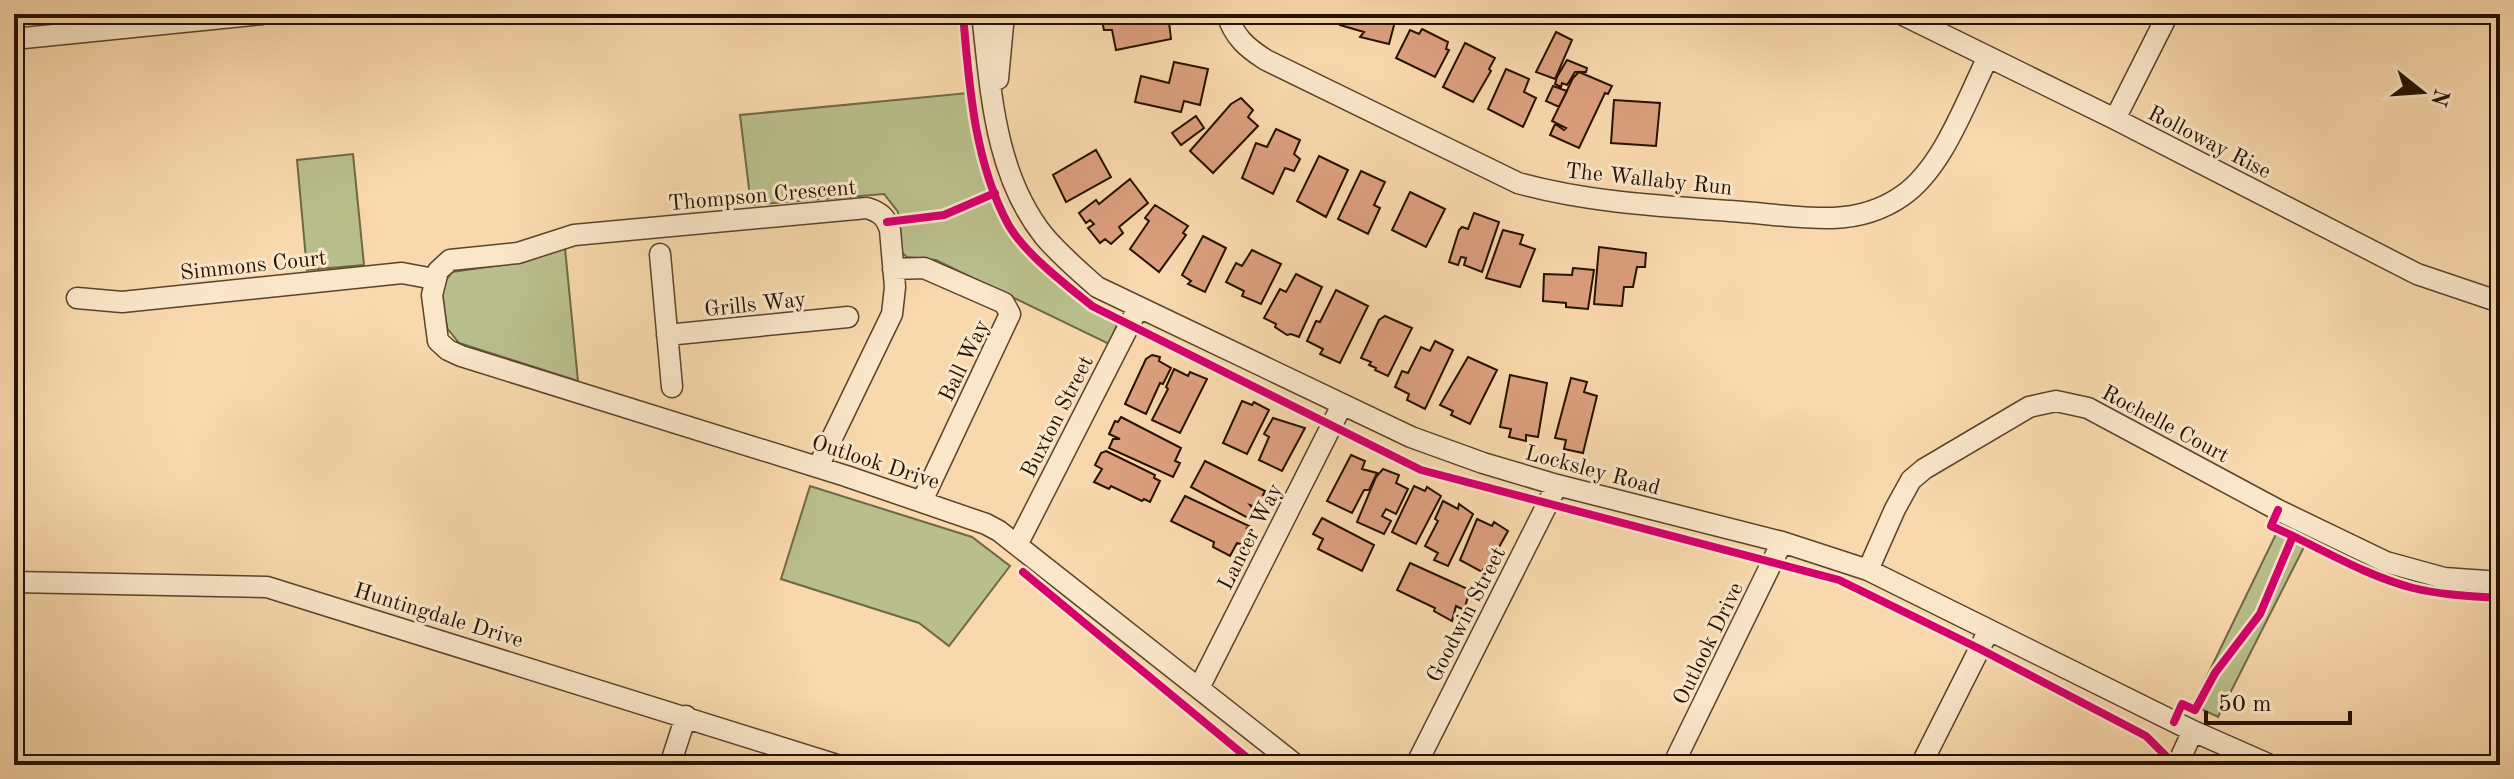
<svg xmlns="http://www.w3.org/2000/svg" width="2514" height="779" viewBox="0 0 2514 779" font-family="'Old Standard TT',serif">
  <style>
    .green { fill: #b9bf8c; stroke: #6f6846; stroke-width: 2 }
    .building { fill: #dc9f7e; stroke: #251100; stroke-width: 2 }
    .lines { fill: none; stroke-linecap: round; stroke-linejoin: round }
    .street-casing { stroke: #5a432b; stroke-width: 23 }
    .street { stroke: #fae6c9; stroke-width: 20 }
    .cycleway-casing { stroke: #fae6c9; stroke-width: 13 }
    .cycleway { stroke: #d6006c; stroke-width: 8 }
    .labels { text-anchor: middle; stroke-width: 6; stroke-linejoin: round; paint-order: stroke }
    .street-label { font-size: 22px; fill: #251100; stroke: #fae6c9 }
  </style>
  <rect width="100%" height="100%" fill="#f8d8ac"/>
  <filter id="stains"><feTurbulence type="fractalNoise" baseFrequency=".0025" numOctaves="4"/><feColorMatrix values="0 0 0 0 .2 0 0 0 0 .09 0 0 0 0 .02 0 0 0 .5 -.17"/></filter>
  <radialGradient id="worn" r=".72"><stop offset=".6" stop-color="#630" stop-opacity="0"/><stop offset="1" stop-color="#630" stop-opacity=".3"/></radialGradient>
  <!-- green -->
  <path class="green" d="M968,93C978,204 1023,267 1117,325L1109,344L936,260L907,257L901,252L898,212L884,194L751,205L740,115Z
    M353,154L364,265L307,270L297,160Z
    M565,248L578,381L459,343L447,328L442,292L444,283L452,272L523,262Z
    M810,486L972,537L1010,566L949,646L919,623L781,579Z
    M2277,532L2305,545L2218,717L2193,705Z"/>
  <!-- building -->
  <path class="building" d="M1140,14H1184L1185,18L1169,22L1171,39L1116,50L1112,30H1104L1102,21Z
    M1343,14H1397L1389,44L1360,37L1364,32L1340,25Z
    M1422,29L1448,42L1446,49L1449,50L1435,77L1396,58L1410,30L1419,34Z
    M1556,32L1572,40L1555,79L1536,72Z
    M1465,43L1495,58L1489,69L1491,71L1473,102L1443,87Z
    M1567,60L1587,68L1586,72H1575L1567,85L1562,83L1561,87L1555,84L1557,77Z
    M1174,62L1208,69L1200,105L1184,101L1181,112L1135,102L1141,76L1169,83Z
    M1506,69L1529,79L1524,92L1536,98L1523,127L1488,109Z
    M1579,72L1612,86L1608,94L1605,93L1579,148L1550,135L1555,124L1564,130L1566,128L1552,121L1573,78Z
    M1553,86L1567,91L1559,107L1546,101Z
    M1241,98L1253,110L1248,117L1258,126L1213,173L1190,151L1231,104Z
    M1614,100L1660,103L1656,146L1611,143Z
    M1196,116L1204,128L1181,145L1172,133Z
    M1276,129L1300,140L1294,154L1300,159L1294,171L1285,168L1273,194L1242,178L1256,143L1267,147Z
    M1096,150L1111,177L1066,202L1053,175Z
    M1319,156L1348,170L1326,217L1297,201Z
    M1361,171L1385,182L1374,205L1380,208L1368,234L1338,219Z
    M1130,179L1148,203L1119,227L1123,233L1111,244L1105,239L1100,243L1088,228L1094,224L1090,220L1086,223L1079,213L1096,200L1099,204Z
    M1410,192L1445,209L1426,247L1392,230Z
    M1155,205L1188,226L1183,233L1186,235L1159,272L1130,249L1149,221L1145,218Z
    M1474,213L1499,222L1482,272L1464,265L1466,258L1461,257L1458,265L1449,262L1459,230L1462,227L1468,229Z
    M1503,230L1523,235L1520,244L1535,249L1520,287L1486,278Z
    M1203,236L1226,248L1205,292L1188,284L1191,281L1182,275Z
    M1599,247L1646,253L1645,267H1637L1633,287H1624L1622,306L1594,304Z
    M1252,250L1281,264L1261,304L1242,296L1244,291L1226,282L1236,263L1242,266Z
    M1573,268L1594,270L1588,309L1566,307V303L1543,301L1544,274L1572,275Z
    M1296,274L1322,287L1299,337L1291,334L1287,335L1275,327L1276,324L1264,318L1280,289L1286,292Z
    M1336,290L1368,306L1340,363L1320,354L1323,349L1307,341L1316,321L1320,322Z
    M1385,316L1412,328L1388,376L1375,370L1376,368L1369,365L1371,362L1361,358L1379,320Z
    M1435,341L1453,350L1425,409L1407,400L1409,394L1395,387L1402,371L1408,373L1421,347L1430,351Z
    M1152,355L1160,357L1159,361L1171,368L1163,384L1160,383L1146,414L1125,404L1146,359Z
    M1468,357L1497,370L1470,424L1451,415L1453,411L1440,405Z
    M1174,369L1188,376L1190,372L1207,379L1180,433L1152,420L1168,389L1166,387Z
    M1510,375L1547,383L1538,437L1526,435V441L1509,437L1511,429L1500,427Z
    M1571,378L1587,382L1584,392L1597,396L1583,453L1564,449L1566,440L1555,438Z
    M1242,401L1252,405L1254,402L1269,410L1247,454L1223,443Z
    M1121,417L1181,448L1175,461L1180,463L1173,477L1109,448L1113,439H1120L1109,434L1115,421L1118,422Z
    M1273,418L1305,428L1282,471L1259,460L1269,437L1264,434Z
    M1106,451L1155,475L1154,478L1160,481L1150,502L1144,499L1142,501L1111,486L1109,489L1094,482L1102,469L1095,465L1101,453Z
    M1351,455L1365,461L1362,469L1377,473L1369,490H1364L1352,513L1327,501Z
    M1205,461L1265,491L1263,495L1266,496L1261,509L1250,505L1253,509L1248,518L1191,487Z
    M1383,469L1399,475L1396,483L1408,489L1396,514L1386,509L1382,516L1391,521L1384,534L1357,522L1376,477Z
    M1414,486L1425,491L1427,487L1441,496L1416,544L1392,532Z
    M1185,496L1249,526L1247,528L1252,529L1243,545L1237,543L1230,556L1213,547L1214,542L1171,521Z
    M1443,501L1458,509L1459,504L1473,514L1448,566L1434,560L1438,553L1425,546L1438,521L1435,519Z
    M1322,518L1374,545L1362,571L1318,549L1323,539L1313,534Z
    M1477,519L1492,526L1494,522L1508,531L1489,565L1486,564L1482,572L1460,560Z
    M1410,563L1470,590L1464,610L1456,606L1452,621L1434,611L1435,608L1397,590Z"/>
  <g class="lines">
    <defs>
      <path id="street" d="M982,14C991,90 994,173 1044,236C1060,255 1079,271 1097,287L1411,437L1483,463L1557,485L1782,542L1868,570L2193,731L2270,765
        M1227,14C1234,37 1247,48 1266,60L1518,183C1587,202 1658,206 1730,211C1764,213 1799,219 1833,218C1858,217 1882,210 1902,196C1943,168 1966,101 1988,57
        M1901,14L2115,119L2417,274L2500,302
        M14,39L262,14
        M998,79L1004,14
        M2115,119L2168,14
        M660,254L672,387
        M893,269L924,268L1004,303L1010,314L922,501
        M77,298L122,302L402,273L434,279
        M667,335L848,317
        M818,467L892,314L895,287L890,230C886,217 880,212 867,208L574,235L518,253L450,260L438,271L432,295L438,341L448,350L461,356L846,476L986,524L999,531L1296,765
        M1017,545L1138,308
        M1868,570L1895,509L1911,480L1924,469L2029,407L2056,401L2088,408L2278,510L2386,562L2444,578L2500,582
        M14,582L267,587L837,765
        M1199,688L1342,405
        M670,765L686,716
        M1416,765L1557,485
        M1673,765L1782,542
        M1921,765L1989,630
        M2177,765L2193,731"/>
    </defs>
    <!-- street casing -->
    <use href="#street" class="street-casing"/>
    <!-- street -->
    <use href="#street" class="street"/>
    <defs>
      <path id="cycleway" d="M963,14C969,84 974,161 1008,224C1025,254 1065,284 1092,306L1421,470L1839,580L1980,649L2146,736L2175,765
        M887,222L944,215L995,193
        M2293,536C2332,555 2371,577 2413,588C2441,595 2471,596 2500,598
        M1023,572L1256,765
        M2174,722L2182,704L2195,710L2215,673L2260,614L2293,536L2271,526L2278,510"/>
    </defs>
    <!-- cycleway casing -->
    <use href="#cycleway" class="cycleway-casing"/>
    <!-- cycleway -->
    <use href="#cycleway" class="cycleway"/>
  </g>
  <g class="labels">
    <!-- street labels -->
    <g class="street-label">
      <text transform="translate(2210 141) rotate(27)" y="8">Rolloway Rise</text>
      <text transform="translate(1649 178) rotate(6)" y="8">The Wallaby Run</text>
      <text transform="translate(762 194) rotate(-5)" y="8">Thompson Crescent</text>
      <text transform="translate(253 264) rotate(-6)" y="8">Simmons Court</text>
      <text transform="translate(755 303) rotate(-6)" y="8">Grills Way</text>
      <text transform="translate(963 360) rotate(-64)" y="8">Ball Way</text>
      <text transform="translate(1056 416) rotate(-63)" y="8">Buxton Street</text>
      <text transform="translate(2166 423) rotate(28)" y="8">Rochelle Court</text>
      <text transform="translate(876 461) rotate(18)" y="8">Outlook Drive</text>
      <text transform="translate(1593 469) rotate(15)" y="8">Locksley Road</text>
      <text transform="translate(1249 536) rotate(-63)" y="8">Lancer Way</text>
      <text transform="translate(439 614) rotate(17)" y="8">Huntingdale Drive</text>
      <text transform="translate(1465 614) rotate(-63)" y="8">Goodwin Street</text>
      <text transform="translate(1707 643) rotate(-64)" y="8">Outlook Drive</text>
    </g>
  </g>
  <!-- margin -->
  <rect width="2514" height="779" fill="none" stroke="#f8d8ac" stroke-width="48"/>
  <rect x="16" y="16" width="2482" height="747" fill="none" stroke="#251100" stroke-width="4"/>
  <rect x="24" y="24" width="2466" height="731" fill="none" stroke="#251100" stroke-width="2"/>
  <!-- north arrow -->
  <g transform="translate(2422 92) rotate(107)" stroke="#fae6c9" stroke-width="6" paint-order="stroke">
  <path d="M0-6L14 30L0 20L-14 30Z" fill="#251100"/>
  <text y="-12" font-size="22" font-weight="bold" text-anchor="middle" fill="#251100">N</text>
  </g>
  <!-- scale -->
  <path d="M2206 711v12h144v-12" fill="none" stroke="#251100" stroke-width="4"/>
  <text x="2218" y="711" font-size="24" fill="#251100" stroke="#fae6c9" stroke-width="6" paint-order="stroke">50 m</text>
  <rect width="100%" height="100%" filter="url(#stains)"/>
  <rect width="100%" height="100%" fill="url(#worn)"/>
</svg>
